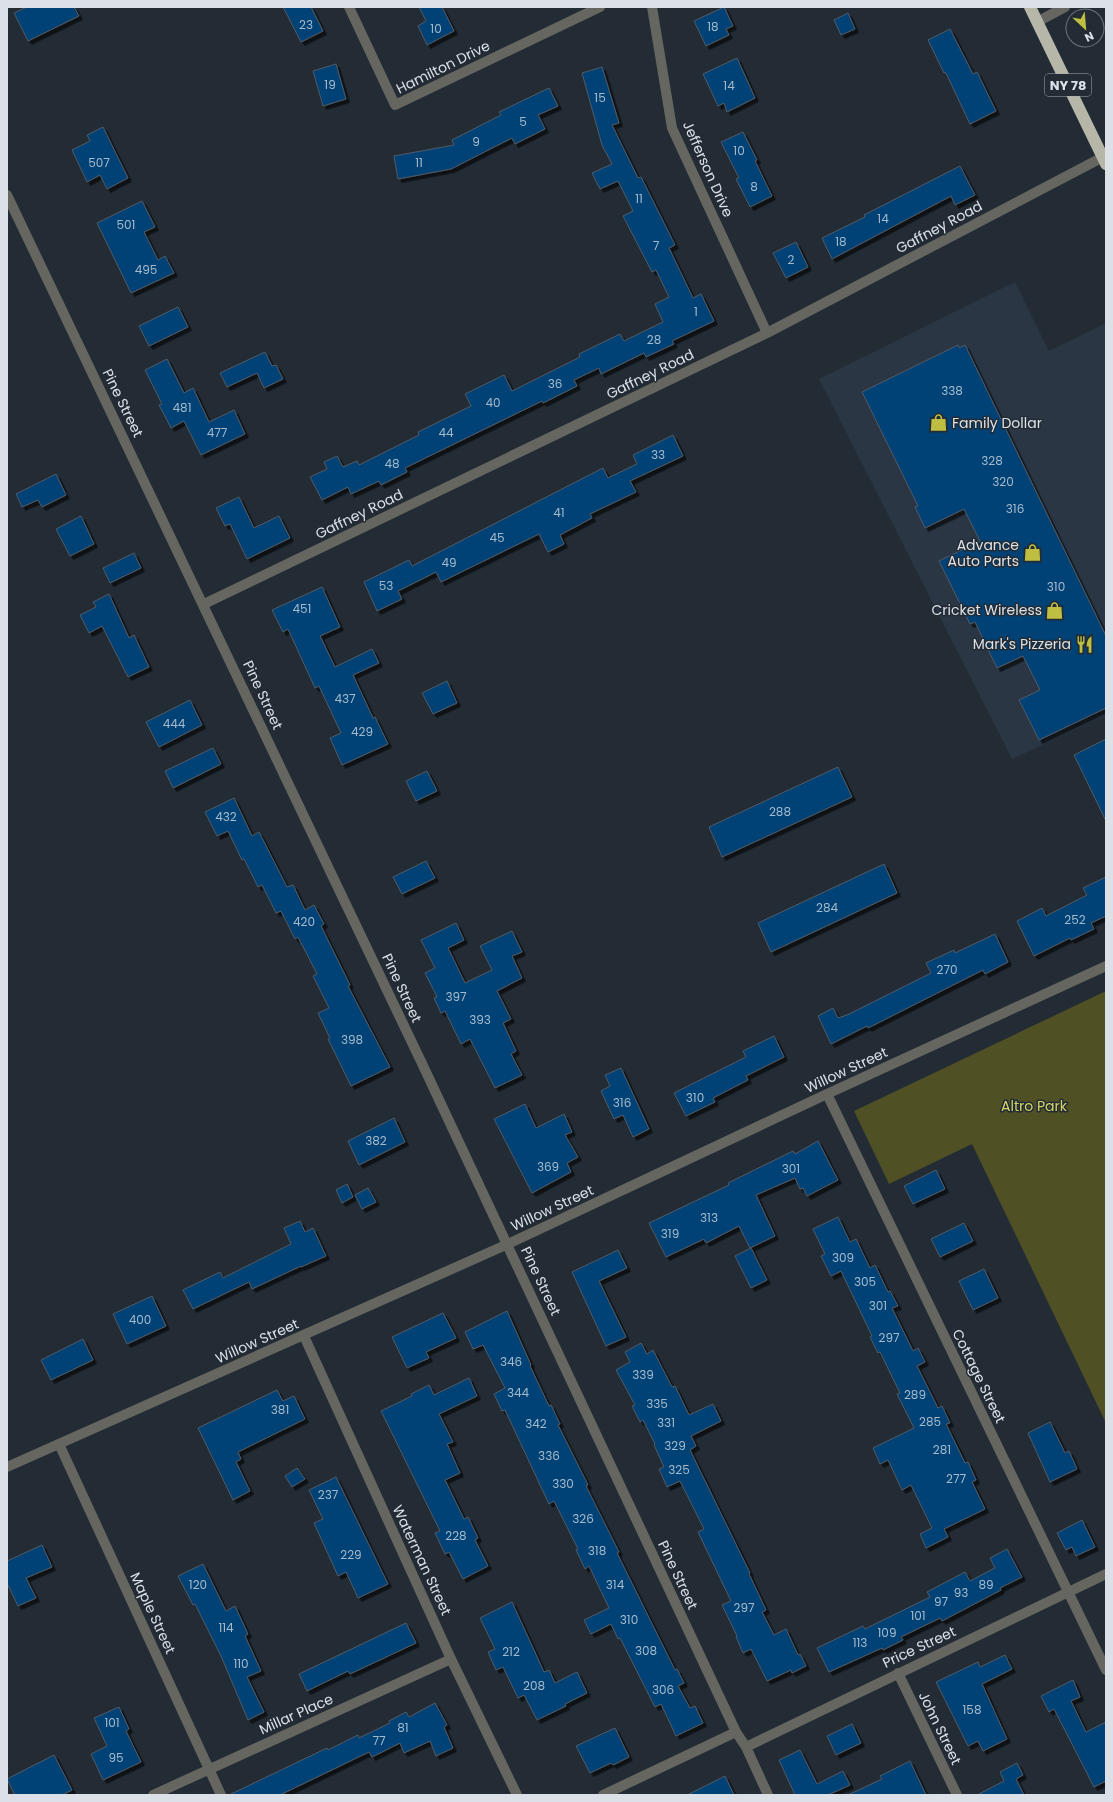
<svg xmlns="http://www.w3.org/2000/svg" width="1113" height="1802" viewBox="0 0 1113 1802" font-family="Poppins,sans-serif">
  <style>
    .built { fill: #2a3644 }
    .green { fill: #505025 }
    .building { fill: #034376; stroke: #515a65; filter: url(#shadow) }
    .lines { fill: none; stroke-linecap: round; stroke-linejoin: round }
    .minor { stroke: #656660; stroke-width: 10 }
    .highway { stroke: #b6b7a8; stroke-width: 12 }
    .labels { text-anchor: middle; stroke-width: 3; stroke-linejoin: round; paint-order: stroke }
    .number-label { font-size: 12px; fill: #a5bacb }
    .shield { fill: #232c35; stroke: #a4abb2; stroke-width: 1 }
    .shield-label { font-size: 13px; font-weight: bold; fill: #dbe1e7 }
    .street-label { font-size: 14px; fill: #dbe1e7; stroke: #232c35 }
    .poi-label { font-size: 14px; fill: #dbe1e7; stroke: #232c35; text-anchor: end }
    .park-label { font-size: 14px; fill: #d4d566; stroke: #232c35 }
  </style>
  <defs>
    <filter id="shadow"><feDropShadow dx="3.5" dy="3.5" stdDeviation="0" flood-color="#0009"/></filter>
  </defs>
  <rect width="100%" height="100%" fill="#232c35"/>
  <!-- built -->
  <path class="built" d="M1015,282L1049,351L1106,323V715L1012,759L819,379Z"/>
  <!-- green -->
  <path class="green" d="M1106,991V1423L972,1144L889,1184L854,1111Z"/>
  <!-- building -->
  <path class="building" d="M27,7H74L79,16L28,41L14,13Z
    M283,7H311L323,31L301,42Z
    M419,7H442L454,31L427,45L418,26L426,21Z
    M724,7L733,26L726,29L729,35L706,46L694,21Z
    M848,13L855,29L841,35L834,20Z
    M950,29L973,74L977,72L996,111L970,124L946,73H944L928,40Z
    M737,58L755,98L727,112L724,103L718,106L703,74Z
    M336,64L346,99L323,106L313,71Z
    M602,67L619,123L612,125L638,178L641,177L675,245L669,248L693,298L701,294L714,321L672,341L674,344L646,357L644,353L601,374L599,368L574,380L577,386L543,403L542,401L405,468L407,472L381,485L379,481L351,494L348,487L322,500L310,477L327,469L324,462L337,456L343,467L357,461L359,465L419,435L418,432L471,406L465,394L504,375L512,391L580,357L579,354L620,334L624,341L663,322L655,304L669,297L656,270L652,272L623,216L633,211L618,181L600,189L592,173L612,164L602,145L582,73Z
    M549,88L558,106L538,115L545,129L515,144L512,138L451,169L398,179L394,156L454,145L452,140L501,115L499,112Z
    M103,127L128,178L107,189L100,175L87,182L72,150L90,141L87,135Z
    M743,132L757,160L755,161L772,196L750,207L736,179L739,178L721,142Z
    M960,166L975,195L955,205L951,196L832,259L822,238L865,217L864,215Z
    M142,201L155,227L144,232L158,260L165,256L174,273L131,293L97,223Z
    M796,242L808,267L786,278L773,253Z
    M178,307L188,327L149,346L139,326Z
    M958,345L959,348L965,345L1106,636V708L1039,740L1019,700L1040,690L1023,656L997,668L975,622L970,624L939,561L980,541L964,509L925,528L915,507L918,506L862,392Z
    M265,352L272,366L276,365L283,379L264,388L257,373L227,387L220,373Z
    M167,359L184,393L193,388L209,422L234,410L245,434L201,455L184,421L171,428L159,405L162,404L145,370Z
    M673,435L683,456L630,481L636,492L590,514L592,518L560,535L564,544L548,552L539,534L441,582L436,572L398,591L402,599L377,611L364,582L409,560L412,566L603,468L608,478L637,464L633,455Z
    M56,474L66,495L42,507L38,500L22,507L16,494Z
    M239,497L254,528L279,516L290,538L247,559L230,524L225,526L216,508Z
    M81,516L94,544L70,556L56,529Z
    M134,553L141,568L110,583L103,568Z
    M322,587L340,627L320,636L335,667L372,649L379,663L353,675L373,718L375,717L388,744L342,765L330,738L341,733L319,686L315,688L288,629L283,632L272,610Z
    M109,594L129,638L134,635L149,667L128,677L102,626L89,633L80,615L96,607L93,602Z
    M447,681L457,703L433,714L422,693Z
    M190,700L202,725L159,747L146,722Z
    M1106,739V821L1074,755Z
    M213,748L221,764L173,788L165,771Z
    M838,767L852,797L722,857L709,827Z
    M427,771L437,791L416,801L406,781Z
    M234,798L252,836L259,832L287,887L293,885L305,910L314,905L324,924L321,926L350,985L348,986L390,1067L351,1086L328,1039L330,1038L318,1013L329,1008L313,976L317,974L298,937L295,939L281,911L276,913L262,885L258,887L244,859L242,860L228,831L217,836L205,812Z
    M426,861L435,878L402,894L393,877Z
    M884,864L897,893L771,952L758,923Z
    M1106,877V916L1091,923L1094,929L1071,940L1070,938L1034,956L1017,921L1042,908L1046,916L1087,895L1083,888Z
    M456,923L464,940L448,948L465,983L492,970L480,946L512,931L522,952L512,956L522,978L497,991L511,1019L503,1023L516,1051L511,1054L522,1075L495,1088L470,1039L461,1044L445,1011L441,1013L434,998L437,997L425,973L435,968L421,940Z
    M995,934L1008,962L985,974L983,970L868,1028L867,1026L831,1044L818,1016L833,1008L838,1018L847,1015L931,973L926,963L954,950L955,953Z
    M774,1036L784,1057L746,1076L748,1080L713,1098L715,1102L686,1116L674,1093L746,1057L743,1051Z
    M621,1068L649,1129L633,1137L623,1115L614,1119L601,1091L610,1086L605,1075Z
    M525,1104L536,1128L564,1114L572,1132L565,1135L578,1157L567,1163L571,1172L532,1193L494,1119Z
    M394,1118L405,1142L359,1165L348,1141Z
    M818,1141L838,1180L807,1196L803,1188L800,1189L795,1178L756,1195L775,1236L750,1248L739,1226L706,1243L704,1239L666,1257L649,1223L729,1185L728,1183L793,1151L795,1154Z
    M936,1170L945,1189L913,1204L904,1186Z
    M347,1184L353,1197L342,1203L336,1190Z
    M368,1188L376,1202L362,1209L355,1195Z
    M838,1217L850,1242L856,1239L870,1268L875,1265L888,1292L890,1291L898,1306L892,1308L913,1351L918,1348L925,1362L917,1366L938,1408L942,1406L950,1423L946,1424L965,1463L968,1462L976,1480L972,1482L985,1509L944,1529L948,1537L926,1548L920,1534L932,1528L911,1485L902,1490L888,1460L880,1464L873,1448L914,1428L897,1394L900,1393L880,1352L878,1353L870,1337L872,1336L841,1271L831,1276L821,1256L825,1254L813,1229Z
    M300,1221L305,1232L313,1228L326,1256L301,1267V1266L252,1289L249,1282L193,1309L183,1290L220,1272L223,1278L291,1244L284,1228Z
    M964,1223L973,1241L940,1257L931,1239Z
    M751,1248L767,1280L751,1288L735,1256Z
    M618,1250L627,1268L599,1281L626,1337L606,1346L572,1272Z
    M984,1269L998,1298L973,1310L959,1281Z
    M152,1296L166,1326L127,1344L113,1314Z
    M507,1311L531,1365L530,1366L549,1406L551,1405L560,1424L558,1425L588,1485L586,1486L619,1552L617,1553L675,1670L677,1669L684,1683L678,1686L690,1708L695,1706L703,1723L676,1736L661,1704L655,1707L620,1638L618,1639L611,1624L591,1634L584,1620L609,1608L589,1566L585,1569L576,1550L578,1549L554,1501L549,1504L505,1410L502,1411L494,1394L505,1388L483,1345L473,1349L465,1332Z
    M443,1313L456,1338L426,1352L429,1358L407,1368L392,1337Z
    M83,1339L93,1360L51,1380L41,1360Z
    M641,1343L647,1354L653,1350L672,1387L675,1386L689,1415L713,1404L721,1421L691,1436L696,1446L690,1450L750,1573L749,1574L766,1610L762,1612L774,1635L786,1629L798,1655L800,1654L806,1666L792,1673L791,1670L767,1681L751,1649L743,1653L736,1637L737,1636L722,1605L731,1601L698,1532L704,1529L680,1481L667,1487L659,1469L664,1467L654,1445L655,1444L643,1420L640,1422L632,1406L635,1405L616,1370L630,1362L625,1352Z
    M469,1378L477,1396L439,1414L453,1442L447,1444L460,1473L445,1480L464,1519L468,1517L478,1538L475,1540L488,1566L463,1579L449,1552L445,1554L435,1533L440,1531L381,1411L412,1396L411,1394L429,1385L434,1395Z
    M277,1390L283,1401L294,1396L305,1419L238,1452L241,1459L236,1462L250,1491L233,1500L198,1428Z
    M1050,1422L1065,1453L1069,1451L1077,1469L1050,1482L1028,1433Z
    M297,1468L305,1479L292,1487L285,1476Z
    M336,1477L388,1584L358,1598L346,1572L338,1576L314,1523L323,1519L309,1490Z
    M1082,1520L1095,1547L1076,1556L1072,1547L1066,1550L1057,1533Z
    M42,1545L52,1567L26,1578L36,1598L18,1606L7,1583V1561Z
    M1007,1549L1022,1577L1000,1588L1001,1590L942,1621L940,1618L901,1637L903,1640L883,1650L882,1648L829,1672L817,1648L863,1626L865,1629L930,1597L927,1592L965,1572L970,1581L995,1568L990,1558Z
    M203,1564L226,1611L235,1606L248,1634L245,1636L261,1671L247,1677L264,1712L248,1720L221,1656L195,1604L193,1605L178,1576Z
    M512,1602L544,1672L549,1670L555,1683L577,1672L587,1693L565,1704L566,1706L537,1720L524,1695L518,1698L503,1667L496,1670L488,1652L495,1649L480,1618Z
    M406,1623L416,1643L350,1674L348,1671L307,1691L299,1674Z
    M1005,1655L1012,1669L982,1684L1007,1739L983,1751L978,1741L968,1746L936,1682L978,1662L980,1667Z
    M1073,1680L1080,1697L1071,1701L1086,1732L1106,1722V1781L1094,1787L1054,1709L1049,1712L1041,1696Z
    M435,1703L447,1725L444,1727L453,1748L436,1756L430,1741L404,1753L400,1743L372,1757L369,1752L280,1795H229L327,1748L328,1750L358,1735L359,1738L390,1723L389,1721L406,1712L409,1717Z
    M119,1707L129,1729L126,1731L141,1762L103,1780L91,1754L107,1746L94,1718Z
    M852,1724L861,1743L836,1755L827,1736Z
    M615,1728L629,1757L613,1765L611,1763L590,1773L576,1746Z
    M800,1750L817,1784L843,1771L850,1785L828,1795H795L779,1760Z
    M54,1755L72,1790L62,1795H15L7,1779Z
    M910,1761L926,1795H848L882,1779L880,1776Z
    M1017,1763L1023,1775L1016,1779L1024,1795H977L1004,1781L1000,1772Z
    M725,1776L734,1795H687Z"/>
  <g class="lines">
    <!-- minor -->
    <path class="minor" d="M349,7L395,105L600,7
      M652,7L672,128L767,333
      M1037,22L1065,7
      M7,195C254,706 496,1218 736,1732L746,1747L768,1795
      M204,604L767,333L1103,157
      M827,1094L1106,1670
      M304,1336L451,1659L517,1795
      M59,1444L221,1795
      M7,1467L508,1244L827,1094L1106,966
      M898,1673L957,1795
      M746,1747L1106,1574
      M153,1795L451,1659
      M603,1795L736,1732"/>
    <!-- highway -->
    <path class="highway" d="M1030,7L1106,164"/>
  </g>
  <!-- icons -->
  <defs>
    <symbol id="shop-bare" viewBox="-9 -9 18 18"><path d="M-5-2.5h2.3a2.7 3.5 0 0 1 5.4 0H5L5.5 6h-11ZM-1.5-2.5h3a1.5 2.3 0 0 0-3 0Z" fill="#bebf42" stroke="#232c35" stroke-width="2.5" paint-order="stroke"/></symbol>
    <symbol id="restaurant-bare" viewBox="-9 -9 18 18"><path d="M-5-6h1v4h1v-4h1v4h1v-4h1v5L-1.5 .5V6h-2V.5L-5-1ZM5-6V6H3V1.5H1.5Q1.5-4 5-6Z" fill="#bebf42" stroke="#232c35" stroke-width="2.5" paint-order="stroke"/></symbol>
  </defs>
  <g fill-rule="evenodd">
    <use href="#shop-bare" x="926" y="410" width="25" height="25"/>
    <use href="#shop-bare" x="1020" y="540" width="25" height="25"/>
    <use href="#shop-bare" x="1042" y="598" width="25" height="25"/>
    <use href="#restaurant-bare" x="1072" y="632" width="25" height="25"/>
  </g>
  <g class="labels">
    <!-- number labels -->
    <g class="number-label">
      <text x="306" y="29">23</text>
      <text x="713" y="31">18</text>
      <text x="436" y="33">10</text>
      <text x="330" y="89">19</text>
      <text x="729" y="90">14</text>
      <text x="600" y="102">15</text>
      <text x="523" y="126">5</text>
      <text x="476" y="146">9</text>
      <text x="739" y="155">10</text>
      <text x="99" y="167">507</text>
      <text x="419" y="167">11</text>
      <text x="754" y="191">8</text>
      <text x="639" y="203">11</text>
      <text x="883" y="223">14</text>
      <text x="126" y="229">501</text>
      <text x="841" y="246">18</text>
      <text x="656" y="250">7</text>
      <text x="791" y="264">2</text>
      <text x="146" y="274">495</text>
      <text x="696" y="316">1</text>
      <text x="654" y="344">28</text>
      <text x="555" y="388">36</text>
      <text x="952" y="395">338</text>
      <text x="493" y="407">40</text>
      <text x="182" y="412">481</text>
      <text x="217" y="437">477</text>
      <text x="446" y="437">44</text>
      <text x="658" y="459">33</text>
      <text x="992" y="465">328</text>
      <text x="392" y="468">48</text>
      <text x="1003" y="486">320</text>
      <text x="1015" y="513">316</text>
      <text x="559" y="517">41</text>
      <text x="497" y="542">45</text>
      <text x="449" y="567">49</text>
      <text x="386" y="590">53</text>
      <text x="1056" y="591">310</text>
      <text x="302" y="613">451</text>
      <text x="345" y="703">437</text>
      <text x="174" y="728">444</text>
      <text x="362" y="736">429</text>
      <text x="780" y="816">288</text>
      <text x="226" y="821">432</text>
      <text x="827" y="912">284</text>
      <text x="1075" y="924">252</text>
      <text x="304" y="926">420</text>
      <text x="947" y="974">270</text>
      <text x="456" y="1001">397</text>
      <text x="480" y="1024">393</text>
      <text x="352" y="1044">398</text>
      <text x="695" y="1102">310</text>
      <text x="622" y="1107">316</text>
      <text x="376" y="1145">382</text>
      <text x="548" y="1171">369</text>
      <text x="791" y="1173">301</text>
      <text x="709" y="1222">313</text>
      <text x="670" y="1238">319</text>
      <text x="843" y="1262">309</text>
      <text x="865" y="1286">305</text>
      <text x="878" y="1310">301</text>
      <text x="140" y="1324">400</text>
      <text x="889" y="1342">297</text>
      <text x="511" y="1366">346</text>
      <text x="643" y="1379">339</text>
      <text x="518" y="1397">344</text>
      <text x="915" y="1399">289</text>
      <text x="657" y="1408">335</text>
      <text x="280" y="1414">381</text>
      <text x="930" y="1426">285</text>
      <text x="666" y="1427">331</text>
      <text x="536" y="1428">342</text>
      <text x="675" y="1450">329</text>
      <text x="942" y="1454">281</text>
      <text x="549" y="1460">336</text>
      <text x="679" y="1474">325</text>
      <text x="956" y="1483">277</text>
      <text x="563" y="1488">330</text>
      <text x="328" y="1499">237</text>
      <text x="583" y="1523">326</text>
      <text x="456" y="1540">228</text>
      <text x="597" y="1555">318</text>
      <text x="351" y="1559">229</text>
      <text x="198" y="1589">120</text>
      <text x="615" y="1589">314</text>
      <text x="986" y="1589">89</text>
      <text x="961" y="1597">93</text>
      <text x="941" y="1606">97</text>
      <text x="744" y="1612">297</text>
      <text x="918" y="1620">101</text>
      <text x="629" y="1624">310</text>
      <text x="226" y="1632">114</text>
      <text x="887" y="1637">109</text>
      <text x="860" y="1647">113</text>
      <text x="646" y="1655">308</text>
      <text x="511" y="1656">212</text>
      <text x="241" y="1668">110</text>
      <text x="534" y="1690">208</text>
      <text x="663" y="1694">306</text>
      <text x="972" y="1714">158</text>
      <text x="112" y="1727">101</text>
      <text x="403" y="1732">81</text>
      <text x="379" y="1745">77</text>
      <text x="116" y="1762">95</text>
    </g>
    <!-- shield labels -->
    <rect class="shield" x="1045" y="74" width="46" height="22" rx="3"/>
    <g class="shield-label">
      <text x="1068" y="90">NY 78</text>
    </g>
    <!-- street labels -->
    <g class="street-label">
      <text transform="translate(443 67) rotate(-26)" y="5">Hamilton Drive</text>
      <text transform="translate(708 169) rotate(66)" y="5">Jefferson Drive</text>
      <text transform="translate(939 227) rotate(-28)" y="5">Gaffney Road</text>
      <text transform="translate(650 374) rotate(-26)" y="5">Gaffney Road</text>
      <text transform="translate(123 403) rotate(64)" y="5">Pine Street</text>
      <text transform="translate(359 514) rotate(-26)" y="5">Gaffney Road</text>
      <text transform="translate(263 695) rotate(65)" y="5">Pine Street</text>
      <text transform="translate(402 988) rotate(65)" y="5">Pine Street</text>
      <text transform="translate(846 1070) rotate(-25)" y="5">Willow Street</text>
      <text transform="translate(552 1208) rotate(-25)" y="5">Willow Street</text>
      <text transform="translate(541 1281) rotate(65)" y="5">Pine Street</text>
      <text transform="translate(257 1341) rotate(-24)" y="5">Willow Street</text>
      <text transform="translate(979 1376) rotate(64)" y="5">Cottage Street</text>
      <text transform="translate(422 1560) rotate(65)" y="5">Waterman Street</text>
      <text transform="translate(678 1575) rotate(65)" y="5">Pine Street</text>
      <text transform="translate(153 1613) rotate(65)" y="5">Maple Street</text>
      <text transform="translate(919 1647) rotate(-25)" y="5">Price Street</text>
      <text transform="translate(296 1714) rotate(-24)" y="5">Millar Place</text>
      <text transform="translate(940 1728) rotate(64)" y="5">John Street</text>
    </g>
    <!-- poi labels -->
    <g class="poi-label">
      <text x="952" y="428" text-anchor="start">Family Dollar</text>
      <text x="1019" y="550">Advance<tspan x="1019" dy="16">Auto Parts</tspan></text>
      <text x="1042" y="615">Cricket Wireless</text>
      <text x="1071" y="649">Mark's Pizzeria</text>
    </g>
    <!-- park labels -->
    <g class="park-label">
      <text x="1034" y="1111">Altro Park</text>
    </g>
  </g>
  <!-- border -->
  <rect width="1113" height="1802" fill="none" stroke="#dbe1e7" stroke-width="16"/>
  <!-- north arrow -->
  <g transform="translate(1085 28) rotate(154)"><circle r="19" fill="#232c35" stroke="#6d747c"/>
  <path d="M0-3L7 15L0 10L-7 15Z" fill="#bebf42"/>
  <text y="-6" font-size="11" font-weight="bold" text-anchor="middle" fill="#dbe1e7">N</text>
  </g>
</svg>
